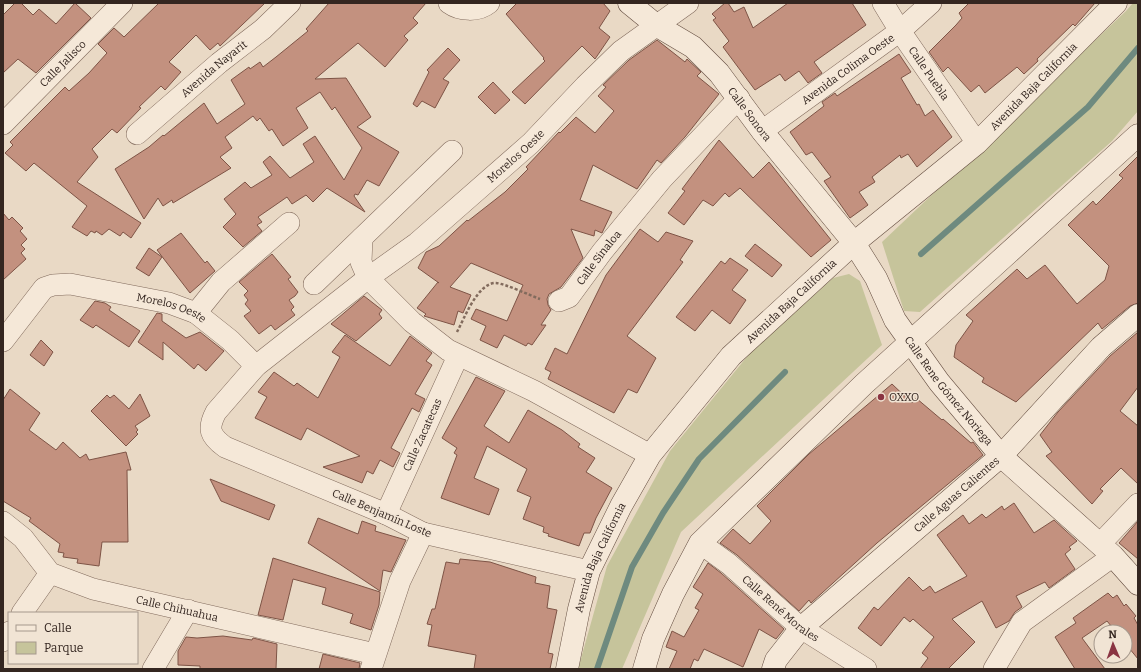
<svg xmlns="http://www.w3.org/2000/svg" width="1141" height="672" viewBox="0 0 1141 672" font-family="Bitter,serif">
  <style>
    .green { fill: #c6c49b }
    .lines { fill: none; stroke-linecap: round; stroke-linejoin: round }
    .stream { stroke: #6e8a7f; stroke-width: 6 }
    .building { fill: #c3917f; stroke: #7e5446 }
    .street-casing { stroke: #826b5d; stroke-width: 22 }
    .secondary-casing { stroke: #644d40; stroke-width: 23 }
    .path { stroke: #826b5d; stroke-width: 2.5; stroke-dasharray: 3 2; stroke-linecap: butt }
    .street { stroke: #f5e8d8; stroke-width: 21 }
    .secondary { stroke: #f5e8d8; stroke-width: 22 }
    .poi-dot { fill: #8a3442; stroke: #f1e4d4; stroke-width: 1.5 }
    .labels { text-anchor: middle; stroke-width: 3; stroke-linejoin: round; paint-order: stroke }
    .street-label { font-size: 11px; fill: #342620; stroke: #f1e4d4 }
    .poi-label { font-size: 11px; fill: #342620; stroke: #f1e4d4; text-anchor: start }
  </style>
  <rect width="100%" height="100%" fill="#e9d9c5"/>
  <!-- green -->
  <path class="green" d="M1133,3H1138V111L1112,141L920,312L904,311L882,242L1126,11Z
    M849,274L860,281L882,345L681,532L622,669H578L607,566L670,451L750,353L833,278Z"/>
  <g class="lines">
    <!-- stream -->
    <path class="stream" d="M921,254L1088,107L1138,48
      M597,669L632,567L663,513L699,459L785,372"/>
  </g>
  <!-- building -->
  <path class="building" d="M15,3H21L33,15L39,9L56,24L75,3L91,18L36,73L18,59L3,73V15Z
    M159,3H265L220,46L218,43L210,50L196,35L169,62L181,72L165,90L161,86L139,107L141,108L117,133L112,129L92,149L98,157L77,182L141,223L131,238L123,232L120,236L109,229L102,235L96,231L95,233L91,231L87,236L72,227L87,206L34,163L26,171L5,153L13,145L10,142L65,87L69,91L89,73L107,53L98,44L114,28L124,37Z
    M329,3H426L413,18L418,23L404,36L408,40L385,67L358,43L315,79L346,78L371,117L357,127L399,152L379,186L367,180L358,195L355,194L354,196L365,212L327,188L313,202L306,195L292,204L287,197L258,217L262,222L257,225L262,231L243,247L223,227L236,214L224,199L245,182L251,188L272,175L263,162L270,156L290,178L314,162L303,144L315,136L344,180L362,148L335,107L332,110L320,92L296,108L308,128L283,146L272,129L269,131L260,118L257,121L253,116L225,137L232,148L220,157L231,168L173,203L172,200L163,206L158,198L144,219L115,169L149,147L163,135L164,136L204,103L217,124L245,104L231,80L249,67L250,69L260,62L263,67L276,57L308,31L306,29Z
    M517,3H603L610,11L599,28L610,37L595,59L582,46L525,104L512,92L545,61L543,59L544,58L506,14Z
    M725,3H728L734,12L744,7L753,28L788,3H852L866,25L814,62L822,73L808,83L799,71L785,81L780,74L755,90L723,47L729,41L713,20L716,18L712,14Z
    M969,3H1095L1075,26L1073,24L1037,59L1038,61L1024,74L1017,67L985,93L979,85L971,92L948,67L943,72L929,52L956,25L962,18L959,13Z
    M657,40L685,62L687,59L701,72L697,76L719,94L685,137L661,163L657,160L637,189L593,165L580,200L612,212L602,233L595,230L594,236L571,229L583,258L561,287L549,294L547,299L548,305L551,310L541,325H546L532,345L528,343L526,346L504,335L497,348L480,340L486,326L471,319L476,309L507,321L523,285L471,263L450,287L471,295L463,313L458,311L454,325L424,316L426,314L417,308L438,282L439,283L418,268L426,252L439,246L467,220L468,221L505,192L528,169L526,167L559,132L560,133L576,117L595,133L614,111L598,96L606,87L603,85L629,60Z
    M448,48L460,60L443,79L449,82L435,108L422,101L417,107L413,104L429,72L427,70Z
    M899,54L911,72L901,78L917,105L919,104L925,116L933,110L952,137L917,167L908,154L901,158L900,155L872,177L875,182L859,192L868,205L850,218L824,181L831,177L812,152L806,155L790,132L824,106L822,102L835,93L837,96Z
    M493,82L510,100L495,114L478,97Z
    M719,140L753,178L769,162L831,240L811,257L740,188L729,197L725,193L713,206L703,200L684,225L668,213L685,191L682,189Z
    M1138,156V303L1130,306L1102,329L1098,323L1016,402L982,382L984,378L954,357L956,345L973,321L966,315L1017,269L1027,279L1045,265L1077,304L1105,280L1109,266L1068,225L1093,201L1096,205L1123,178L1119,175Z
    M3,213L9,220L12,217L23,228L20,231L27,239L21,245L25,249L21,253L26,259L3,280Z
    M640,229L658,242L666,232L693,241L680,260L683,262L627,336L656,358L637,393L628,389L614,413L548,379L551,372L545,369L555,348L567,354L606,275Z
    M181,233L205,263L207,261L215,271L190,293L157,250Z
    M755,244L782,265L772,277L745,256Z
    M149,248L162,257L149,276L136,268Z
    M272,254L291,277L288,279L298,292L295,296L289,300L294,307L291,310L295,315L275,330L271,325L259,334L244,316L251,311L245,304L248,300L244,295L248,291L239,282Z
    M730,258L748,270L732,290L746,300L730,324L712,310L695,331L676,317L721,261L725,264Z
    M364,296L382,310L379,314L382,318L356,341L331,324Z
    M95,301L105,303L111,307L109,310L140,331L129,347L96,325L93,328L80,320Z
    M157,313L162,314V321L186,338L200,332L224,351L206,371L198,364L194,369L163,342V360L138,342Z
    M1138,332V387L1120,411L1138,426V484L1121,468L1100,489L1103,491L1092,504L1046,456L1052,452L1040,435L1058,412L1110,356Z
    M345,335L390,366L410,336L432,353L426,361L432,365L415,394L425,399L419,412L412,408L391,448L400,453L393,467L380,460L373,474L367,471L362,483L323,467L360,456L307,428L301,440L255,418L267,397L258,392L274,372L294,386L297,383L318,398L340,357L332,352Z
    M41,340L53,352L44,366L30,355Z
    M476,377L505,391L484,426L509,443L528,410L562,430L580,444L578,447L595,458L586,472L612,488L596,518L590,533H584L579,546L548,536L549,534L543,532L544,527L523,519L531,497L517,491L527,469L487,446L474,478L499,489L489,515L441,498L457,455L454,453L457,448L442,438Z
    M892,384L912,403L916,398L942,420L943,419L971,443L973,442L983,455L877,543L811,603L809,600L799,611L737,555L720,543L733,529L750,544L771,521L757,506L809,454Z
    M10,389L40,413L29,430L56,450L63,442L80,458L86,454L89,460L126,452L131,470H127L128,542H102L99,566L77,563L78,559L63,557L64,553L58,552L60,544L29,521L31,518L3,501V400Z
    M140,394L150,416L135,426L138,430L136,432L138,434L126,446L91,411L107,395L110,398L114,395L129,409Z
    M210,479L275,505L269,520L221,501Z
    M1014,503L1034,533L1054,520L1077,541L1069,547L1071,549L1065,554L1075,569L1049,588L1045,582L1016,596L1022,607L1015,612L1009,621L996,628L982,601L952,619L975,642L948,669H920L928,658L922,653L934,637L913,619L910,622L904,617L881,646L858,628L874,607L878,610L909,577L923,591L930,586L935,593L967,576L937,535L963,515L969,524L982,514L986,518L1002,506L1004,510Z
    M318,518L358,534L362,521L376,526L375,531L406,540L391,572L383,570L380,591L308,543Z
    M1138,521V559L1119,543Z
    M273,558L380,592L379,605L371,630L350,623L353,614L322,604L326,588L293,579L283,620L258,615Z
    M460,559L490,562L536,577L535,583L550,586L547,608L557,610L548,653L553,654L550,669H474L476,655L428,646L432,625L427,624L432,609H435L446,562L459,564Z
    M708,563L721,573L784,629L776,639L759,629L743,667L704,649L698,661L694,659L690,669H669L677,651L666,647L672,631L684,637L699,610L695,608L703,594L693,587Z
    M1108,593L1113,598L1117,595L1124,606L1126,604L1136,616L1134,618L1138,625V659L1125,643V632H1116L1107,621L1082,638L1105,669H1075L1055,637L1076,623L1073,618Z
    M223,636L252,640L253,638L277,644L276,669H200V666L178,665V651L186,637L197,638Z
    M323,654L360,663L359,669H319Z"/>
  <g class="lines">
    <defs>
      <g id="street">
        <path d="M449,3C460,11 478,12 489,3"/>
        <path id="s1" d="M883,3L900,31L977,143"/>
        <path id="s2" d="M3,124L122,3"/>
        <path id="s3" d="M762,131L900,31L931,3"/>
        <path id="s4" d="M137,134L219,63L263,29L290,3"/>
        <path d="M362,238L361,262L368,278L412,322L448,350L534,391L650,455"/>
        <path d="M314,284L452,151"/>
        <path id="s5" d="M559,301L569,297L602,252L662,179L739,98"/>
        <path d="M196,313L221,282L289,223"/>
        <path id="s6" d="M3,341L44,288L53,285L70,284L169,303L196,313L230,340L256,366"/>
        <path id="s7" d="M386,514L458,356"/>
        <path id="s8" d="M3,522L23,538L50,573L93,589L375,654"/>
        <path id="s9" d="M700,543L729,564L801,628L866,669"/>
        <path d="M1100,544L1138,504"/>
        <path id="s10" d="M589,571L423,533L386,514L225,447C210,436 207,429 216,412L256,366L368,278L417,243L531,143L585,86L621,51L688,3"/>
        <path d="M22,613L50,573"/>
        <path d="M3,641L9,632"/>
        <path d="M153,669L188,610"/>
        <path d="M371,669L400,581L423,533"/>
        <path d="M994,669L1022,622L1113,556"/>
      </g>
      <g id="secondary">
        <path id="s11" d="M629,3L656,25L693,47L719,73L762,131L854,243L876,278L895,320L939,382L1001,456L1113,556L1138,584"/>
        <path id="s12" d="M567,669L579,609L589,571L621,506L650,455L731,356L854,243L977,143L1116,3"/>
        <path d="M644,669L653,639L673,594L700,543L864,384L1138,135"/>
        <path id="s13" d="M773,669L776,660L801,628L1001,456L1101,347L1138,315"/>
      </g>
    </defs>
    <!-- street casing -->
    <use href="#street" class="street-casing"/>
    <!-- secondary casing -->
    <use href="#secondary" class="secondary-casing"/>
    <!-- path -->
    <path class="path" d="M457,332C464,319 478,282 496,283C506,284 529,295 540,299"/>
    <!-- street -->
    <use href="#street" class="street"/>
    <!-- secondary -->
    <use href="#secondary" class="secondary"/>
  </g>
  <!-- markers -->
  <circle class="poi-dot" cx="881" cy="397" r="4"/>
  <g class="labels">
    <!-- street labels -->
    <g class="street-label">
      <text dy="4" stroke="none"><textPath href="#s2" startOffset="85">Calle Jalisco</textPath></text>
      <text dy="4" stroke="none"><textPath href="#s3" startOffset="106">Avenida Colima Oeste</textPath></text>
      <text dy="4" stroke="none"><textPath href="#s4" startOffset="101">Avenida Nayarit</textPath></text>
      <text dy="4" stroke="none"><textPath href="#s1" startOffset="84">Calle Puebla</textPath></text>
      <text dy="4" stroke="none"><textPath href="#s12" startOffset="765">Avenida Baja California</textPath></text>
      <text dy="4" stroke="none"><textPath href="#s11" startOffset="166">Calle Sonora</textPath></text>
      <text dy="4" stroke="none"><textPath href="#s10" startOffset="823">Morelos Oeste</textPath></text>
      <text dy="4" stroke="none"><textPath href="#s5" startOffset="60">Calle Sinaloa</textPath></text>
      <text dy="4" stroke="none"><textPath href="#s12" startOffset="441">Avenida Baja California</textPath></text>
      <text dy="4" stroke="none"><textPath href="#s6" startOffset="198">Morelos Oeste</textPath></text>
      <text dy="4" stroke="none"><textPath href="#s11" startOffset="508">Calle Rene Gómez Noriega</textPath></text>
      <text dy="4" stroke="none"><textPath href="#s7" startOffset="87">Calle Zacatecas</textPath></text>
      <text dy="4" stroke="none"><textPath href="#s13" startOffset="255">Calle Aguas Calientes</textPath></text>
      <text transform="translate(382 513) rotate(23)" y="4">Calle Benjamín Loste</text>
      <text dy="4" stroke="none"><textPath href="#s12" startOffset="117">Avenida Baja California</textPath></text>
      <text dy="4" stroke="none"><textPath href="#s8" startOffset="202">Calle Chihuahua</textPath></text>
      <text dy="4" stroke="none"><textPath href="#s9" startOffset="104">Calle René Morales</textPath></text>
    </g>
    <!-- poi labels -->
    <g class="poi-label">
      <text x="889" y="401">OXXO</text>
    </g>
  </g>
  <!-- border -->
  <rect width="1141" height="672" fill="none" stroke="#342620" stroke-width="8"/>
  <!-- legend -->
  <rect x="8" y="612" width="130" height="52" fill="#f1e4d4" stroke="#a5988c"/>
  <rect x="16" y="625" width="20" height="6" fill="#f5e8d8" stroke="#a5988c"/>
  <text x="44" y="632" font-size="12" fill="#342620">Calle</text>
  <rect x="16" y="642" width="20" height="12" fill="#c6c49b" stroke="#a5988c"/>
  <text x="44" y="652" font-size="12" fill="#342620">Parque</text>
  <!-- north arrow -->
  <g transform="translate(1113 644) rotate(358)"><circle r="19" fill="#f1e4d4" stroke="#a5988c"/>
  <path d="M0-3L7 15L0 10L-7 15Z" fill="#8a3442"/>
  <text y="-6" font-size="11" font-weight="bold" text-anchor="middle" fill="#342620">N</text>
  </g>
</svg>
